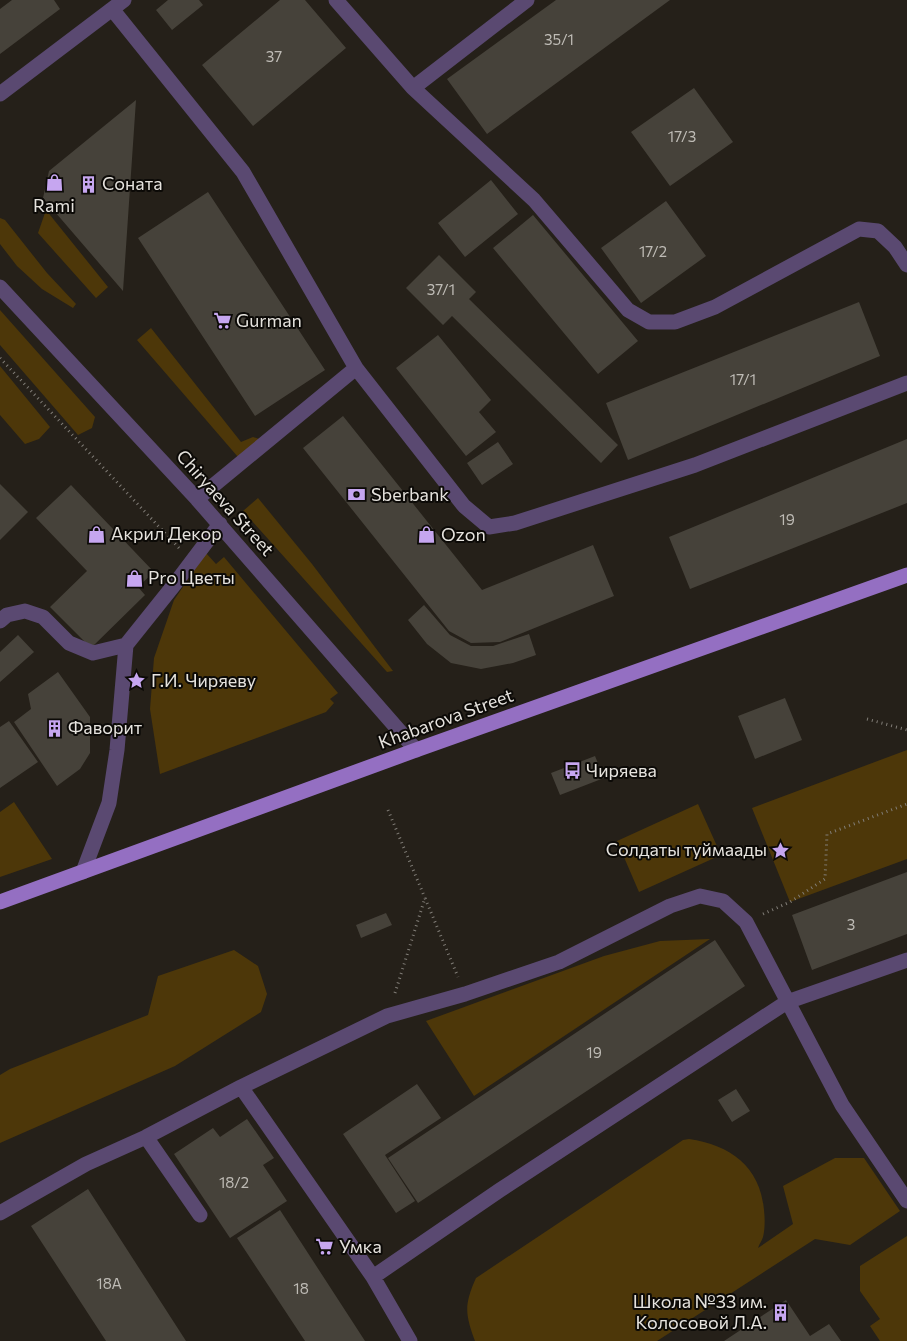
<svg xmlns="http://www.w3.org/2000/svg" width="907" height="1341" viewBox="0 0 907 1341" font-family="Commissioner,sans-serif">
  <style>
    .green { fill: #4d3709 }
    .building { fill: #46423a }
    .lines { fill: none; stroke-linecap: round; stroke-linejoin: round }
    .path { stroke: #827e78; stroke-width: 3; stroke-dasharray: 1 4; stroke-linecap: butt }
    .minor { stroke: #5a4971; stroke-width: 15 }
    .major { stroke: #946fc2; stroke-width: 15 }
    .labels { text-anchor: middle; stroke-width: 4; stroke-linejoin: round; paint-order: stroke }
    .number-label { font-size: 15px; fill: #bebbb5 }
    .poi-label { font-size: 18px; fill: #e6e3de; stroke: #0c0a07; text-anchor: start }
    .street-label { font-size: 18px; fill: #e6e3de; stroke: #0c0a07 }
  </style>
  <rect width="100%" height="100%" fill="#252019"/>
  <!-- green -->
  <path class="green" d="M46,210L108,287L96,298L38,233Z
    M0,218L5,220L47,273L76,304L73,308L42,289L17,266L0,244Z
    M0,310L95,417L92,428L78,435L0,345Z
    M151,328L241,442L253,437L262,440L238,457L137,340Z
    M0,366L50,427L39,439L25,444L0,415Z
    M258,498L312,564L393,671L387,672L243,511Z
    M206,553L216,564L224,557L338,693L330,699L334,703L326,712L160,774L150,709L154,658L174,600Z
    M907,750V859L790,902L752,808Z
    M14,802L52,859L0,877V812Z
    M698,804L721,855L639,892L617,841Z
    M710,939L474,1096L426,1021L604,956L660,941Z
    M234,950L258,966L267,994L261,1012L175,1066L0,1143V1075L10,1069L148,1015L158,976Z
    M689,1139C730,1145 760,1166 764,1210C765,1219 765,1229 763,1237C762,1241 759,1244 758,1248L793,1224L783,1186L835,1158H864L900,1211L850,1245L815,1239L657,1341H475C465,1314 464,1305 476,1278L683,1140Z
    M907,1236V1341H880L870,1326L880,1319L860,1291V1266Z"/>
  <!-- building -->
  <path class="building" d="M12,0H54L60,9L0,54V9Z
    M168,0H199L203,5L172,30L156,10Z
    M280,0H305L346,48L253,126L202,65Z
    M556,0H670L487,134L447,79Z
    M694,88L733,142L670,186L631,132Z
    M136,100L123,291L43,198L49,171Z
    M491,180L518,214L465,257L438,223Z
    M208,192L325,370L255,416L138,238Z
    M666,201L706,256L641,303L601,248Z
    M533,215L638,341L598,374L493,248Z
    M439,255L476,292L469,299L618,445L601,463L452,316L443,325L406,288Z
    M859,302L880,356L628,460L606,403Z
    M438,335L491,400L479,412L496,432L466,456L396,368Z
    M343,416L482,590L593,545L614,596L500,642L471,643L449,631L303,448Z
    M907,439V503L690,589L669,537Z
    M498,442L513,464L482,485L467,463Z
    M0,484L28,512L0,540Z
    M71,485L154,572L138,587L145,595L91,648L50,607L87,571L36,518Z
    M424,605L450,635L471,646H493L529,634L536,655L513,663L481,669L451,663L427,644L408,620Z
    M18,635L34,652L0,682V652Z
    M58,672L90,717V753L80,769L57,786L14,722L31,709L28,694Z
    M785,698L802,740L755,759L738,716Z
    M9,721L38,762L0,788V727Z
    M595,756L604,778L560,795L551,773Z
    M907,872V934L812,970L792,915Z
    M386,913L392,925L361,938L356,925Z
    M715,940L745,986L418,1203L388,1158Z
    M417,1084L441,1118L385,1155L415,1201L396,1213L343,1134Z
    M736,1089L750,1111L732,1122L718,1100Z
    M247,1119L274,1158L263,1165L287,1201L230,1238L174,1154L213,1128L220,1137Z
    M88,1189L186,1341H106L31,1226Z
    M280,1210L365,1341H305L237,1238Z
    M786,1300L810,1336L829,1324L841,1341H724Z"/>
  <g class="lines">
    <!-- path -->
    <path class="path" d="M0,358L179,548
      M867,719L907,730
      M388,810L425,898
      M763,914L790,902L825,879L827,834L907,804
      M395,993L425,898L458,977"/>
    <!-- minor -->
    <path class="minor" d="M336,0L413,88L527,0
      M112,9L243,172L356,368
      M413,88L534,200L628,310L649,322H675L715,307L859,229L878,231L895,247L907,265
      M0,94L124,0
      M0,287L197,499L416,750
      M197,499L356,368L464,506L489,527L515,523L695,465L907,383
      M0,621L7,615L25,611L43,617L69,643L93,653L126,645L174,585L220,524
      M83,872L109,803L117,750L126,645
      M241,1087L387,1016L465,994L559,962L670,906L700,896L723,901L746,922L842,1105L907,1201
      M146,1137L200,1215
      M0,1213L86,1164L146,1137L241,1087L373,1277
      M410,1341L373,1277L500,1190L787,1002L907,960"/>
    <!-- major -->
    <path class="major" d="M0,902L416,750L907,575"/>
  </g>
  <!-- icons -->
  <defs>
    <symbol id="shop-bare" viewBox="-9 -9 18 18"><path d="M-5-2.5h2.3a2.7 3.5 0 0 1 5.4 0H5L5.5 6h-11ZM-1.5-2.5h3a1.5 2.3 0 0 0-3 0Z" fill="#c6a6f0" stroke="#0c0a07" stroke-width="2.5" paint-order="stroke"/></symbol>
    <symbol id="building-bare" viewBox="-9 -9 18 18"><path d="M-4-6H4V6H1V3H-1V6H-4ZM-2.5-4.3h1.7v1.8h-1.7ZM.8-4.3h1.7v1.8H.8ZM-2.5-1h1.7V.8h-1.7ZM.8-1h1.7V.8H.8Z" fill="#c6a6f0" stroke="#0c0a07" stroke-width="2.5" paint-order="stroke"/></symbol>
    <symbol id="supermarket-bare" viewBox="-9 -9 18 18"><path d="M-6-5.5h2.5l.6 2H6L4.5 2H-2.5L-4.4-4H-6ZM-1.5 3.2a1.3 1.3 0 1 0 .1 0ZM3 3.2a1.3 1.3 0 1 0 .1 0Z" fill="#c6a6f0" stroke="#0c0a07" stroke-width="2.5" paint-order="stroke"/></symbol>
    <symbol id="bank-bare" viewBox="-9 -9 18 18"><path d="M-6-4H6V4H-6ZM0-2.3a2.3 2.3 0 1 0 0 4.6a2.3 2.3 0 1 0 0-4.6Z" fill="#c6a6f0" stroke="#0c0a07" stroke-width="2.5" paint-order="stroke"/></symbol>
    <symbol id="sight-bare" viewBox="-9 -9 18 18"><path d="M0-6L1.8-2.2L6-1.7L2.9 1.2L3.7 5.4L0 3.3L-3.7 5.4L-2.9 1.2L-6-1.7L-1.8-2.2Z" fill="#c6a6f0" stroke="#0c0a07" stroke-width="2.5" paint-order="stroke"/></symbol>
    <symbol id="bus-bare" viewBox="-9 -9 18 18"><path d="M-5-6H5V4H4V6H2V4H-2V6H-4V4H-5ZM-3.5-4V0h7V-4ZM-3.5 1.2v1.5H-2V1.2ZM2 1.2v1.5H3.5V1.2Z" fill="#c6a6f0" stroke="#0c0a07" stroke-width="2.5" paint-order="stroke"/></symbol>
  </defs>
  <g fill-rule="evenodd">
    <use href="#shop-bare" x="42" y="170" width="25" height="25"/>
    <use href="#building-bare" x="76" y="172" width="25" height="25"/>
    <use href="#supermarket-bare" x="210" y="308" width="25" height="25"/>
    <use href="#bank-bare" x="344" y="482" width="25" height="25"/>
    <use href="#shop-bare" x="84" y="522" width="25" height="25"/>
    <use href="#shop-bare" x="414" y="522" width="25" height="25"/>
    <use href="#shop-bare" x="122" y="566" width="25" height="25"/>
    <use href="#sight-bare" x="124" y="668" width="25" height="25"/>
    <use href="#building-bare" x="42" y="716" width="25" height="25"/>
    <use href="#bus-bare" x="560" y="758" width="25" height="25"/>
    <use href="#sight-bare" x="768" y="838" width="25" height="25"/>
    <use href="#supermarket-bare" x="312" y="1234" width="25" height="25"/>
    <use href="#building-bare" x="768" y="1300" width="25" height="25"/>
  </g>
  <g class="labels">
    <!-- number labels -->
    <g class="number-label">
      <text x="559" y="45">35/1</text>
      <text x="274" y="62">37</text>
      <text x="682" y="142">17/3</text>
      <text x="653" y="257">17/2</text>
      <text x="441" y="295">37/1</text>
      <text x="743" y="385">17/1</text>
      <text x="787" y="525">19</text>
      <text x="851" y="930">3</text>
      <text x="594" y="1058">19</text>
      <text x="234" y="1188">18/2</text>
      <text x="109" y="1289">18А</text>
      <text x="301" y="1294">18</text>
    </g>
    <!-- poi labels -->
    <g class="poi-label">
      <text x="102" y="190">Соната</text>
      <text x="54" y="212" text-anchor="middle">Rami</text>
      <text x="236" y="327">Gurman</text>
      <text x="371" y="501">Sberbank</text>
      <text x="111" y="540">Акрил Декор</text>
      <text x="441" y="541">Ozon</text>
      <text x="148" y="584">Pro Цветы</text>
      <text x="151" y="687">Г.И. Чиряеву</text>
      <text x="68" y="734">Фаворит</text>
      <text x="586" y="777">Чиряева</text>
      <text x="767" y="856" text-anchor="end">Солдаты туймаады</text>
      <text x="339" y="1253">Умка</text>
      <text x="767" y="1308" text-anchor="end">Школа №33 им.<tspan x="767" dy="21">Колосовой Л.А.</tspan></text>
    </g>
    <!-- street labels -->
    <g class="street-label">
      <text transform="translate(225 503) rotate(48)" y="6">Chiryaeva Street</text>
      <text transform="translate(446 719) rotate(-20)" y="6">Khabarova Street</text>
    </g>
  </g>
</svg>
